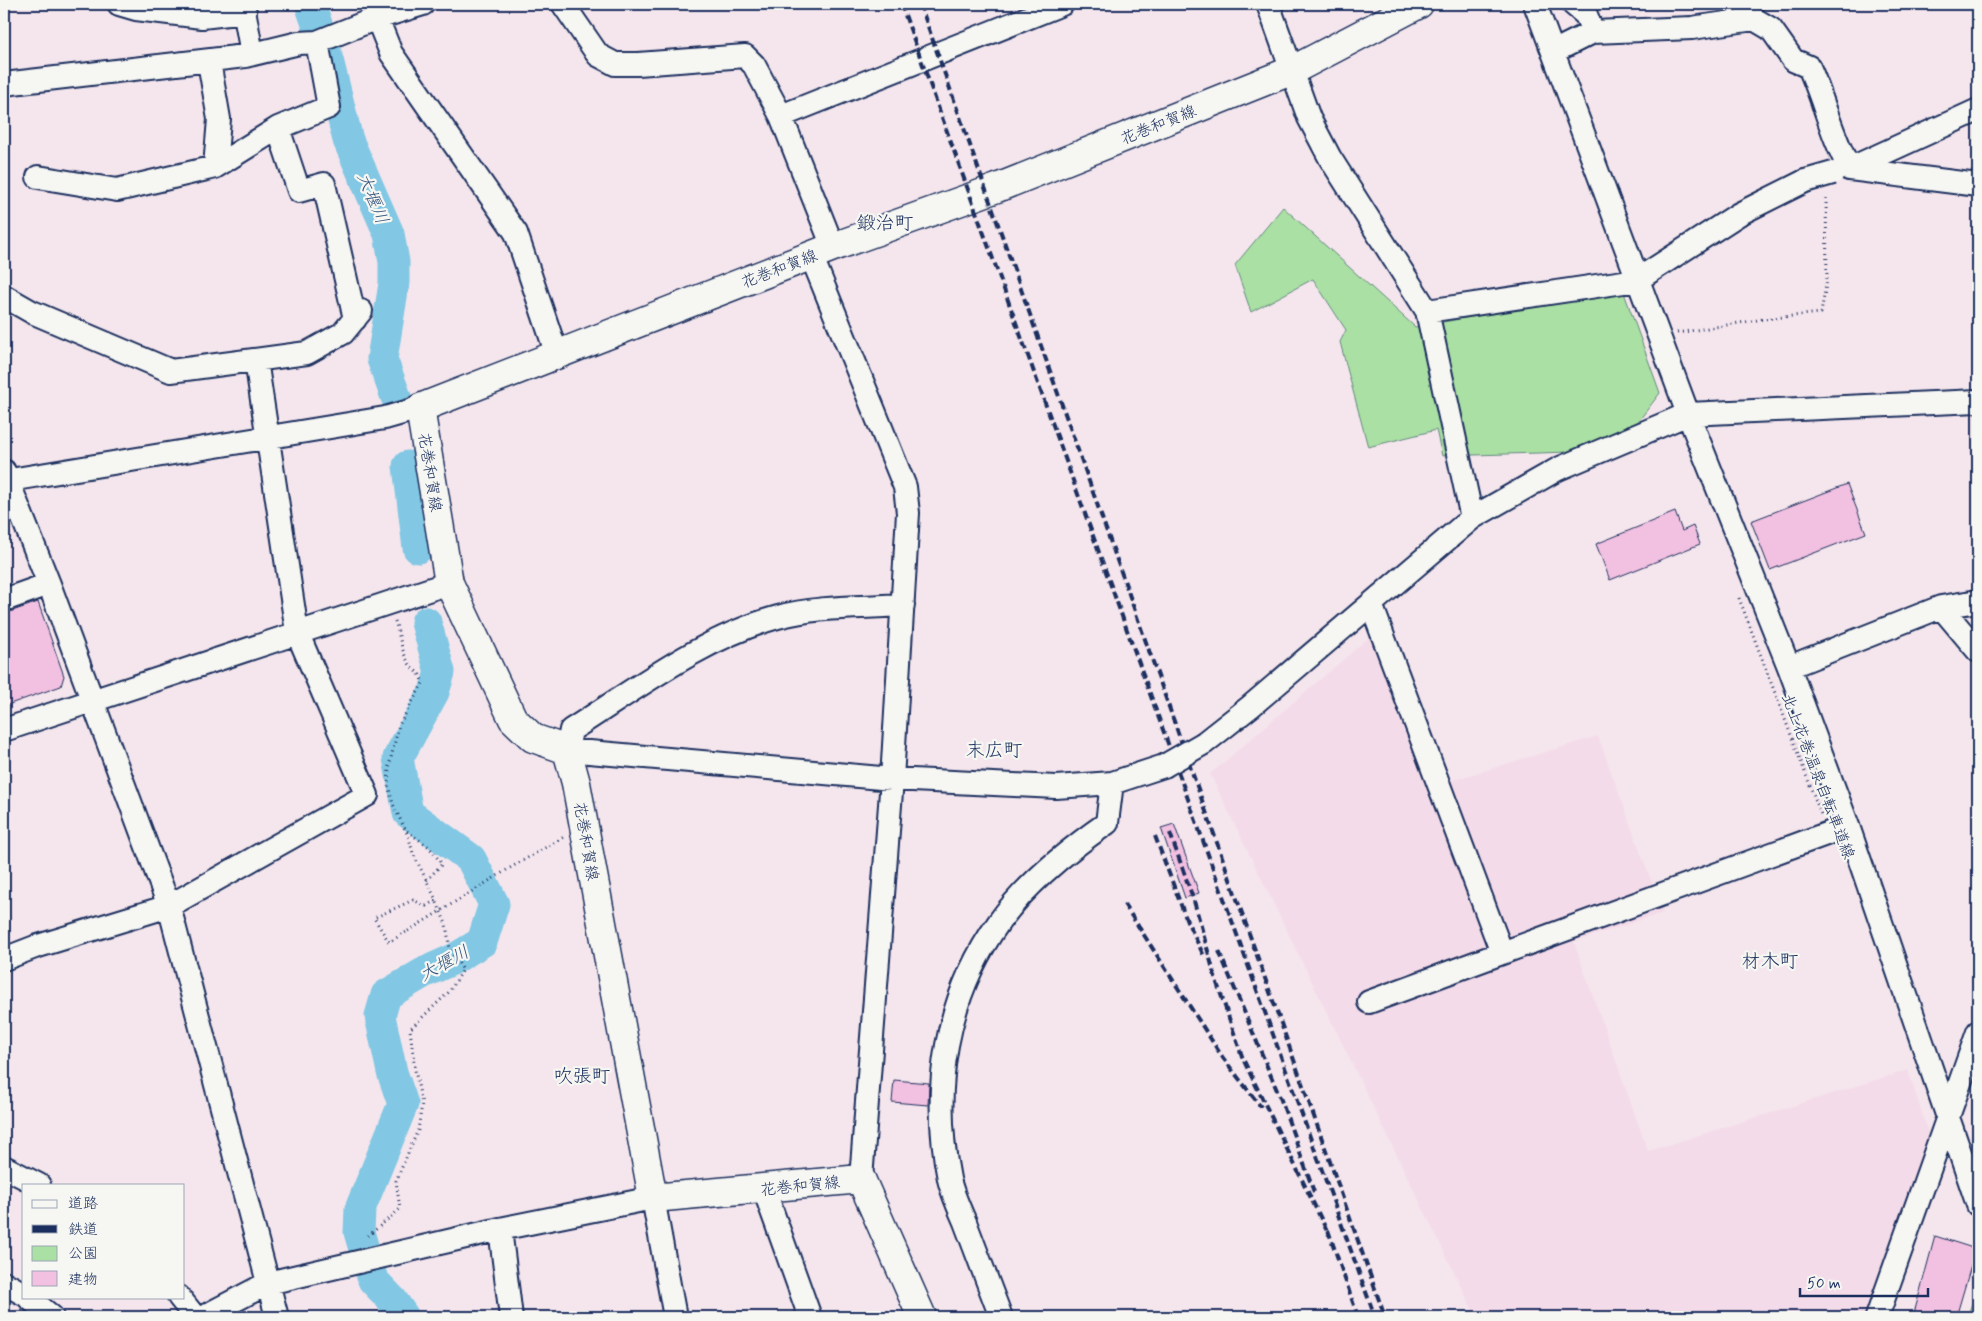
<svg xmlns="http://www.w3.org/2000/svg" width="1982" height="1321" viewBox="0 0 1982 1321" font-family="Mynerve,'Klee One',sans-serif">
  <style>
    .built { fill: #f4dbe9 }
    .green { fill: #aae0a3; stroke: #628880 }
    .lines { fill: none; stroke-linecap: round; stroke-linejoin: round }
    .river { stroke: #82c7e3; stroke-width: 31 }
    .building { fill: #f2c0e0; stroke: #1b2f5e }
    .minor-casing { stroke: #1b2f5e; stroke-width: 26 }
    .major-casing { stroke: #1b2f5e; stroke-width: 31 }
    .path { stroke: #1b2f5e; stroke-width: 3; stroke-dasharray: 1 4; stroke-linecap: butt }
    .minor { stroke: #f6f6f2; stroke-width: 22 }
    .major { stroke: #f6f6f2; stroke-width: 28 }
    .rail { stroke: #1b2f5e; stroke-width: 4; stroke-dasharray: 8 4; stroke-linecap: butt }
    .minor-bridge-casing { stroke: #1b2f5e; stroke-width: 26; stroke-linecap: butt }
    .path-bridge { stroke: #1b2f5e; stroke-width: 3; stroke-dasharray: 1 4; stroke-linecap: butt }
    .minor-bridge { stroke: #f6f6f2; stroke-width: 22 }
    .labels { text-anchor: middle; stroke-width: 4.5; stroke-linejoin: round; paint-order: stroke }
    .street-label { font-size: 16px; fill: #1b2f5e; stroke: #f6f6f2 }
    .water-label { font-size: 18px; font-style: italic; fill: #35557f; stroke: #f6f6f2 }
    .quarter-label { font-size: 19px; fill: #1b2f5e; stroke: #f6f6f2 }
  </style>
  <rect width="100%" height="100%" fill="#f5e6ed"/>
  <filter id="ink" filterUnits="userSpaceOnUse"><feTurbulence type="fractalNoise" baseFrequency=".02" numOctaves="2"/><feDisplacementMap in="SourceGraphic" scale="10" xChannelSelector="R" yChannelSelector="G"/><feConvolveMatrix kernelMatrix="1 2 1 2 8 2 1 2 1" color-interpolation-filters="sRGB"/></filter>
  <g filter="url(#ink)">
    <!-- built -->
    <path class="built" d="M1388,621L1450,781L1598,736L1663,913L1574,942L1648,1151L1908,1070L1929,1135L1865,1317H1476L1210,774Z"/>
    <!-- green -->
    <path class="green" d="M1283,207L1415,327L1623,290L1660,393L1637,423L1570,452L1442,456L1436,430L1368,447L1340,342L1346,330L1313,279L1251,312L1235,265Z
      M1978,1287V1317H1967Z"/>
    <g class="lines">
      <!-- river -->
      <path class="river" d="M310,4L324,44L348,140L389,234L394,262V284L382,359L396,397
        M408,466L418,548
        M404,1317L393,1301L373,1280L359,1232L360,1209L403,1104L392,1072L380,1016L386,995L425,972L454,959L482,942L494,904L471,859L408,813L398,758L434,692L440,672L426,622"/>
    </g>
    <!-- building -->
    <path class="building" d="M1847,484L1866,533L1770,570L1751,521Z
      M1675,512L1682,531L1693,526L1700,544L1610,580L1596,544Z
      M38,602L64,676L61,686L4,706V614Z
      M1174,824L1199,893L1185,898L1161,828Z
      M894,1080L929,1083L928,1105L892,1102Z
      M1935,1236L1976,1249L1956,1317H1913Z"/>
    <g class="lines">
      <defs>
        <path id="minor" d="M119,4L136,9L202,17L245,12
          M243,4L252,54
          M563,4L598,55L615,64H638L745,56L754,65L781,116L833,247
          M1268,4L1309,118L1330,158L1427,311L1472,518
          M1535,4L1688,414L1978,401
          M1573,4L1586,15L1593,32
          M377,18L391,53L516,233L557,355
          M1553,52L1593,32L1692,28L1754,19L1771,29L1793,60L1809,67C1824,100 1832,138 1850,169L1978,185
          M209,62L219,119L215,167
          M4,84L245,56L299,43L317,42L377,18L423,4
          M781,116L1062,4
          M278,128L299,191L324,184L355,319
          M1849,169L1978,110
          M38,177L117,190L215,167L278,128L329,107L317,42
          M811,255L905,487L908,513L892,779L861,1179
          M4,296L32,312L171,371L307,353L343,333L361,311
          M1427,311L1637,280L1739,214L1805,181
          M4,471L49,584L169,906L277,1317
          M4,481L385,418L420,408
          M4,600L49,584
          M1371,604L1502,953L1848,826
          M903,605C861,608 818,606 778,617C702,638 636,689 571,730L567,750L892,779L1056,787L1112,783L1164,766
          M1941,607L1978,651
          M1789,667L1941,607L1978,601
          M4,730L449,583
          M1204,743L1251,706L1472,518L1558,469L1688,414L1789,667L1848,826L1978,1205
          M4,959L35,947L169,906L367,795L297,632L256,360
          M1369,1002L1502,953
          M4,1167L39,1185
          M764,1189L810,1317
          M500,1229L511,1317
          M4,1283L24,1294
          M28,1297L52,1317
          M179,1297L195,1317
          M203,1317L268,1283L500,1229L653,1198L675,1317
          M1001,1317C989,1285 977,1253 965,1222C959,1208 952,1193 949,1179C931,1089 945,998 999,922C1027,883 1068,850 1107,823L1112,783
          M1877,1317L1978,1032"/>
        <path id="major" d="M922,1317L861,1179L653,1198L576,783L567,750L533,738L513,719L449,583L420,408L833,247L997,188L1293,70L1419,4"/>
      </defs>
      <!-- minor casing -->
      <use href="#minor" class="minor-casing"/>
      <!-- major casing -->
      <use href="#major" class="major-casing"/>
      <!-- path -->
      <path class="path" d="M1677,333L1764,319L1821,313L1827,279L1826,195
        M1739,598L1822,817
        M395,621C401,639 402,663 419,673L423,683L399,725L389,766L388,785L393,804L409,838L413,853L436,900L426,906L413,900L374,918L389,942L408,931
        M407,831L429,847L442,864L425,882
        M510,868L564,837
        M368,1236L400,1209L396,1181L418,1130L422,1104L415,1070L410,1029L449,992L463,970L450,949L446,924L436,900"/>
      <!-- minor -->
      <use href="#minor" class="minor"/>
      <!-- major -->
      <use href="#major" class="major"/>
      <!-- rail -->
      <path class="rail" d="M901,4L1375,1317
        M920,4L1385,1317
        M1170,833L1194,901L1216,980L1243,1059L1329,1235
        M1155,836L1187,921L1204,956
        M1124,904L1223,1058L1261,1107
        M1219,951L1281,1100L1314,1192
        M1328,1230L1358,1317"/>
      <defs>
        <path id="minor-bridge" d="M1805,181L1833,173
          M1164,766L1204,743"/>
      </defs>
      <!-- minor-bridge casing -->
      <use href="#minor-bridge" class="minor-bridge-casing"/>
      <!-- path-bridge -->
      <path class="path-bridge" d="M408,931L510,868"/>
      <!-- minor-bridge -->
      <use href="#minor-bridge" class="minor-bridge"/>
    </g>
  </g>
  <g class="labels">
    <!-- street labels -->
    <g class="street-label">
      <text transform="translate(1158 124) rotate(-22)" y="6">花巻和賀線</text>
      <text transform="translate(779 268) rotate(-21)" y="6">花巻和賀線</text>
      <text transform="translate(431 472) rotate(81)" y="6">花巻和賀線</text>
      <text transform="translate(1819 776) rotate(69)" y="6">北上花巻温泉自転車道線</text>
      <text transform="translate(587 841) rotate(80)" y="6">花巻和賀線</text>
      <text transform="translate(800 1185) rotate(-6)" y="6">花巻和賀線</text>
    </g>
    <!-- water labels -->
    <g class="water-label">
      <text transform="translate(373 198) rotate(67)" y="6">大堰川</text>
      <text transform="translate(444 963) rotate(-29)" y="6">大堰川</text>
    </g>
    <!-- quarter labels -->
    <g class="quarter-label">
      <text x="885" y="229">鍛治町</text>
      <text x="994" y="756">末広町</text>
      <text x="1770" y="967">材木町</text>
      <text x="582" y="1082">吹張町</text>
    </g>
  </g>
  <!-- margin -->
  <rect width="1982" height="1321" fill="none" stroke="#f6f6f2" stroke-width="20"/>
  <rect x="10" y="10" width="1962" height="1301" fill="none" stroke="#1b2f5e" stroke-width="2" filter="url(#ink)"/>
  <!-- legend -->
  <rect x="22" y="1184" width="162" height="115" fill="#f6f6f2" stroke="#9ea6b7"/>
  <rect x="32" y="1200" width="25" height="8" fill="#f6f6f2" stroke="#9ea6b7"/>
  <text x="68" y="1208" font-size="15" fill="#1b2f5e">道路</text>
  <rect x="32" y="1225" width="25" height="8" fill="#1b2f5e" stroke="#9ea6b7"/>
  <text x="68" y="1234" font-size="15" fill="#1b2f5e">鉄道</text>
  <rect x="32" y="1246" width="25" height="15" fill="#aae0a3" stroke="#9ea6b7"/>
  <text x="68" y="1258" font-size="15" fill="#1b2f5e">公園</text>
  <rect x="32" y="1271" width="25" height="15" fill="#f2c0e0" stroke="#9ea6b7"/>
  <text x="68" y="1284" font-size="15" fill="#1b2f5e">建物</text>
  <!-- scale -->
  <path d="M1800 1288v8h128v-8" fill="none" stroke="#1b2f5e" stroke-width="2.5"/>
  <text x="1807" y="1288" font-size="15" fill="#1b2f5e" stroke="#f6f6f2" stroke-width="4" paint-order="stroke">50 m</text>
</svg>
